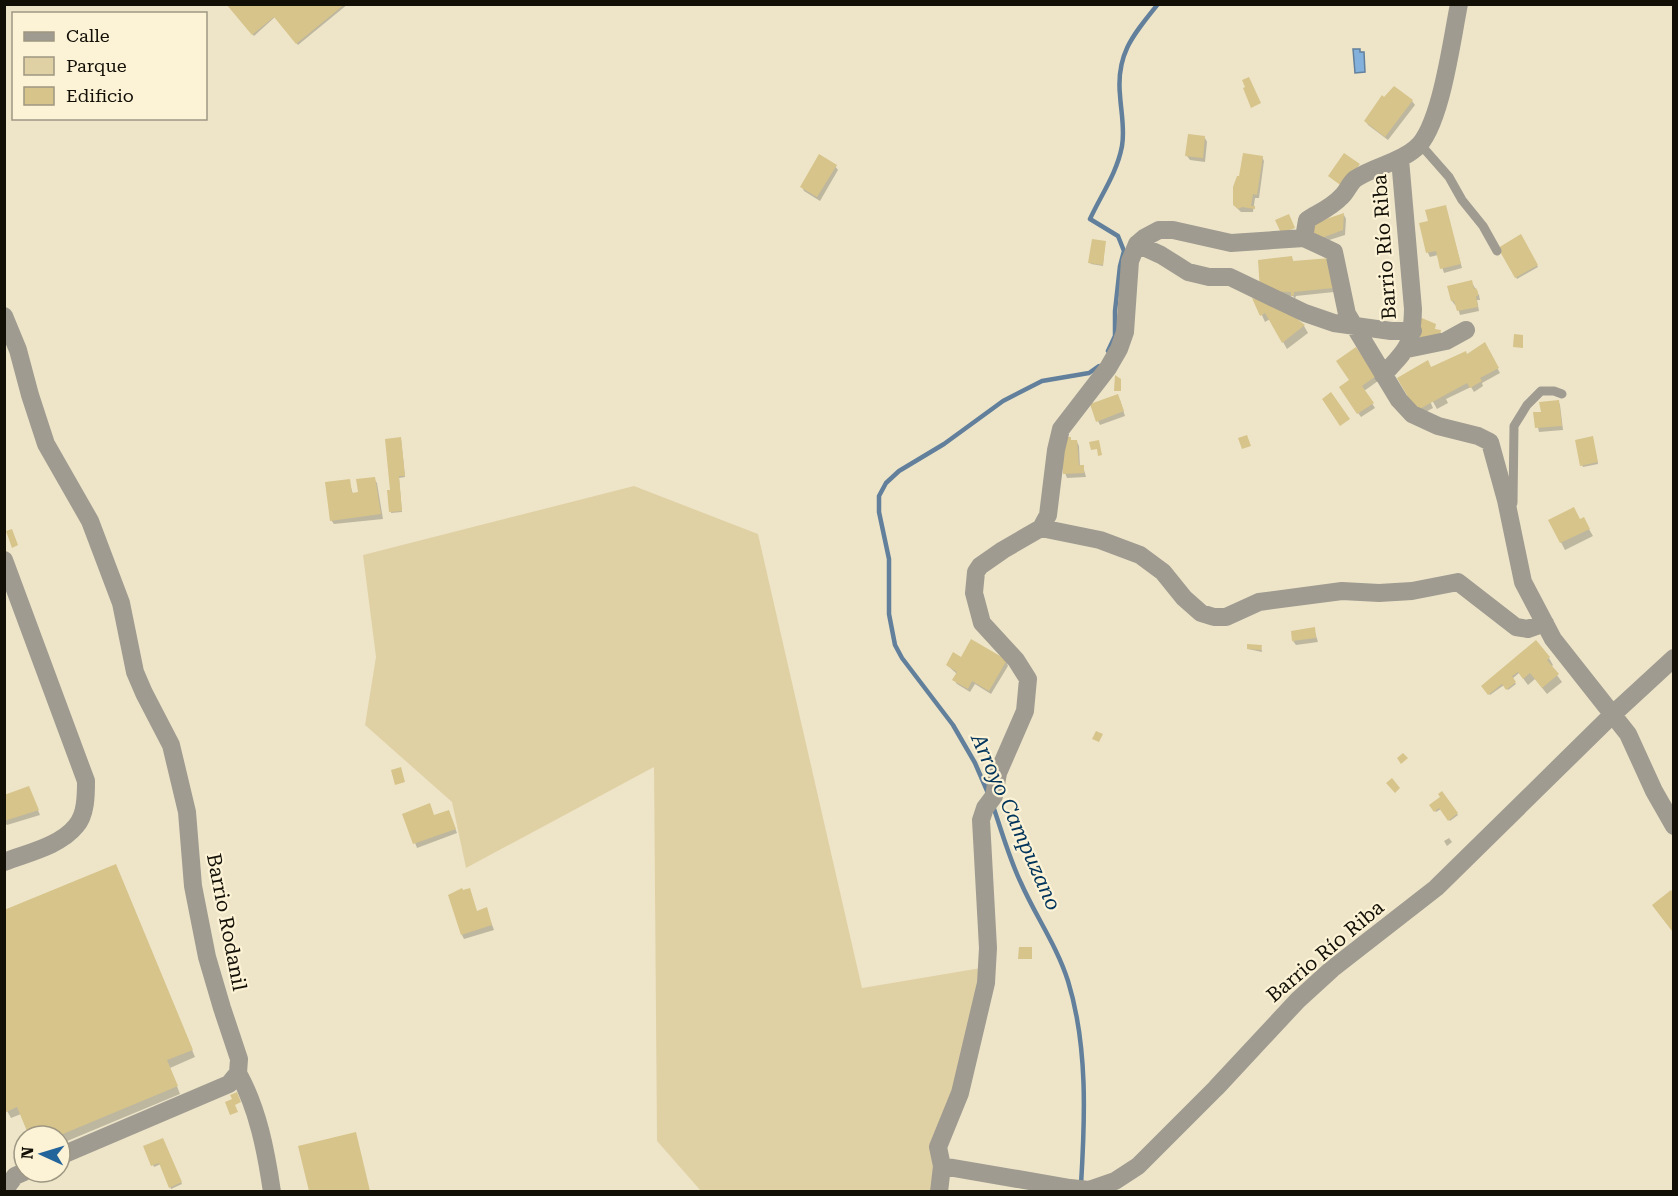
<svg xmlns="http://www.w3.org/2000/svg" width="1678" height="1196" viewBox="0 0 1678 1196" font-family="'Roboto Serif',serif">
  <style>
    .green { fill: #e0d1a5 }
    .water { fill: #84b1dc; stroke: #62809c; stroke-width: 1.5 }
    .shadow { fill: #0003 }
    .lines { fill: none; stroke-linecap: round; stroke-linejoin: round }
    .stream { stroke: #62809c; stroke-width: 4.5 }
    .building { fill: #d7c48a }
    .service { stroke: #9f9b90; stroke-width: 9 }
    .minor { stroke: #9f9b90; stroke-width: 18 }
    .labels { text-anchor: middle; stroke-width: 4.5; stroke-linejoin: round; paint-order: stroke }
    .street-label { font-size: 20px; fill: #120f06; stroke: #fcf2d6 }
    .water-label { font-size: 21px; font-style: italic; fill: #00345b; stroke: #fcf2d6 }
  </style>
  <rect width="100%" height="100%" fill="#eee5c9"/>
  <!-- green -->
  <path class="green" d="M634,486L758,534L862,988L987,967L933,1191H701L657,1141L654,767L466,868L452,802L365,725L376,657L363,555Z"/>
  <!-- water -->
  <path class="water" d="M1353,49H1360V52H1364L1365,72L1355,73Z"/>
  <!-- shadow -->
  <path class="shadow" d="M228,4H348L298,45L275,17L254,36Z
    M1412,101L1415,105L1388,140L1368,125L1366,121Z
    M1205,138L1207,142L1205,162L1190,160L1187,156Z
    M1262,157L1264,161L1259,198H1255L1253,212H1241L1234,205Z
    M835,166L838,170L820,201L804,191L802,187Z
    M1445,206L1462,268L1444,273L1438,255L1430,257L1428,253L1430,222Z
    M1344,215L1346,219L1345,235L1320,243L1317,239Z
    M1520,236L1538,267L1517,279L1500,248Z
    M1105,242L1103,266L1091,264L1090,262Z
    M1291,257L1294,262L1330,260L1334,292L1296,296L1295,299L1293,296L1265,298Z
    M1471,281L1479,295L1480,300H1477L1479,311L1460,315L1457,305H1455L1452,301Z
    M1255,300L1279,306L1304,326L1308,333L1287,349L1270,319L1265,322Z
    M1484,344L1500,373L1482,383L1483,386L1474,392L1471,387L1446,399L1448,403L1437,409L1432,400L1430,401L1433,408L1420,415L1399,379L1467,356Z
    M1356,350L1378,381L1364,391L1375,408L1361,417L1343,392L1351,380Z
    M1120,400L1125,416L1100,425L1098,421Z
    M1558,401L1560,405L1563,430L1539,432L1535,414L1542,413Z
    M1070,438L1072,442H1077L1079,446L1080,467L1083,466L1086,477L1067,478L1065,473Z
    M401,439L405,477L399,478L402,512L391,513V491Z
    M1593,440L1598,464L1583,467L1582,465Z
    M374,479L377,483L383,519L334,524L331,520L349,481L353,494H359Z
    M1583,519L1593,536L1565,550L1550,521H1580Z
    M1314,629L1318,642L1296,645L1293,641Z
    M1261,646L1262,652L1248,649Z
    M1549,658L1553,665L1551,667L1562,682L1547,694L1535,679L1528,685L1519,673L1512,679L1516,684L1508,690L1504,685L1490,695L1483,686Z
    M962,659L1006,661L1008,666L991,694L975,684L970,692L957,684L954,680L957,674L947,665Z
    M31,793L40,815L7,825L4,822V797Z
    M1442,793L1458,815L1450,821L1441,809L1436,812L1431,806L1442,798Z
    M404,814L450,816L457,833L417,848Z
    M1449,838L1452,842L1447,846L1444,841Z
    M116,866L195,1057L170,1068L180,1094L60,1144V1136H30L21,1114L11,1118L7,1111Z
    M1674,896V933L1653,906Z
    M477,912L488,914L494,930L464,939L462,935Z
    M356,1136L369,1192H310L300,1147Z
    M162,1140L182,1184L171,1189L161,1164L154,1167L145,1147Z"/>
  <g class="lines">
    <!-- stream -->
    <path class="stream" d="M1108,351L1115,336V311L1120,266L1124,251L1118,236L1090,219C1101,195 1117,173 1122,146C1125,129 1121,112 1120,95C1116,54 1133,35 1158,4
      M988,793L975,763L953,725L902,658L895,645L889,614V559L879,512V496L886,483L899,471L944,444L1003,401L1042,381L1089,373L1099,366
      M993,806C1002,832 1009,858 1021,883C1036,917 1057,946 1068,981C1088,1046 1085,1119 1081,1185"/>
  </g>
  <!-- building -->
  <path class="building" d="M226,4H345L296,44L274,17L252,35Z
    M1249,77L1261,103L1251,108L1243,88L1245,87L1242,80Z
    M1394,86L1413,100L1385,137L1364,121L1382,95L1384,97Z
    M1188,134L1205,136L1203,158L1185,156Z
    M1243,153L1263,156L1257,195L1253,194L1251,206H1255V209L1242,207L1238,209L1233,205V187L1237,176H1239Z
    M1344,153L1360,164L1343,187L1328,176Z
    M819,154L837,165L817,197L800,187Z
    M1446,205L1461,264L1440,269L1436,251L1426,253L1419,223L1428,221L1425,210Z
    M1344,213L1343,230L1316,240L1311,224Z
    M1289,214L1295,228L1281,233L1275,220Z
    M1521,234L1538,265L1515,278L1498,248Z
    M1092,239L1106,241L1103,265L1088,263Z
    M1292,256L1293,261L1331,258L1333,288L1294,292V295L1291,296V292L1260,291L1258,260Z
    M1472,280L1474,289L1476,288L1478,292V296H1476L1478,307L1457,311L1454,301H1451L1447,286Z
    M1252,298L1279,305L1305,325L1282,343L1265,313L1260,316Z
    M1417,316L1436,324L1435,329L1441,330L1440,338L1415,337Z
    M1514,334L1523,335V348L1513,347Z
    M1485,342L1499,368L1480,378L1482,381L1470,388L1467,383L1416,411L1397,378L1428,360L1431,367L1466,351L1467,354Z
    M1356,347L1376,376L1362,386L1374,403L1357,414L1339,387L1349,380L1336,361Z
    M1115,375L1121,379V391H1114Z
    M1331,392L1350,419L1340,426L1322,399Z
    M1118,394L1124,411L1096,422L1090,404Z
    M1559,400L1562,426L1535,428L1533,412H1541L1539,402Z
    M1247,435L1251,446L1242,449L1238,438Z
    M1593,436L1598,462L1580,466L1575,440Z
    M401,437L405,476H399L402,511L389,512L387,490H390L385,439Z
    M1063,437H1071V440H1077L1079,465H1084V473L1063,474L1061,441Z
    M1099,440L1102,455L1098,456L1097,449L1091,450L1089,442Z
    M375,477L381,514L330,521L325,482L350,479L352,493L358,492L356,479Z
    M1574,507L1580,519L1584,517L1590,529L1560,543L1548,520Z
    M12,529L18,545L12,548L6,531Z
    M1315,627L1316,638L1292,641L1291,631Z
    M971,639L1007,660L989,691L972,681L968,689L952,680L957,672L946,665L953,652L961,657Z
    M1536,640L1550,657L1547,660L1559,674L1542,688L1530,673L1523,679L1518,672L1512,676L1516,682L1506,690L1502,684L1488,695L1481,686Z
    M1247,644L1262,645L1261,650L1247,649Z
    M1096,731L1103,734L1099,742L1092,739Z
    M1403,753L1408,758L1401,764L1397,758Z
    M401,767L405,782L395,785L391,770Z
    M1392,778L1400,788L1395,793L1386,783Z
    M29,786L39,810L4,821V795Z
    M1442,791L1458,813L1448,821L1439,808L1434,812L1429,805L1440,797L1438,794Z
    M430,803L434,815L449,810L456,829L413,844L402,814Z
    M116,864L193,1050L167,1060L178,1086L58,1136H29L17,1107L6,1112L4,1109V910Z
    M462,888L463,890L470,888L477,911L487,907L492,925L461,935L448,895Z
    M1671,890L1674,894L1672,931L1652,905Z
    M1019,947H1032V959H1018Z
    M237,1092L241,1102L235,1105L238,1112L230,1115L225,1102L232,1099L230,1095Z
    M356,1132L370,1191H309L298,1146Z
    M163,1138L182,1182L169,1188L159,1163L151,1166L143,1146Z"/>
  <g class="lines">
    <!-- service -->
    <path class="service" d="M1420,144L1449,177L1462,200L1483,226L1497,251
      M1513,503L1514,426L1527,405L1541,391H1554L1562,394"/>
    <!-- minor -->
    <path class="minor" d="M1304,238L1307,220C1318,213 1332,207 1341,197C1347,192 1349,184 1355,179C1374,166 1399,163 1416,148C1441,127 1452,38 1459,4
      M1137,244L1161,255L1188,272L1209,277H1230L1305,313L1334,323L1391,331H1413
      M4,316L18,350L30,395L46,444L90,521L121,603L135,672L144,693L171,745L187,812L193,886L207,957L222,1008L239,1059L238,1073L229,1084L60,1156
      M1407,349L1446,341L1466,330
      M1383,375C1408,348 1412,347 1413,309L1400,159
      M1041,528L1100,540L1140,555L1163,572L1184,598L1201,613L1214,617H1226L1259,602L1342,591L1379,593L1412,591L1458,582L1516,627L1528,629L1545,623
      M4,560L86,781C86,795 86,815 76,826C60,846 27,853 4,862
      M238,1073C258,1109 266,1151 272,1192
      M942,1166L1070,1188L1089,1190L1115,1181L1138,1166L1216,1088L1298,1000L1332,969L1436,888L1612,715L1674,658
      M4,1191L15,1176L24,1172
      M939,1192L942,1166L938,1147L960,1093L986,983L988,948L981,820L985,808L994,796L998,773L1025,711L1028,679L1016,660L982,623L974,593L976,572L980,566L1003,550L1041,528L1048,515L1056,450L1061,429L1108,368L1119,349L1125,332L1130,261L1137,244L1144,238L1159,230H1173L1231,243L1304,238L1334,252L1347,314L1399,400L1412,414L1438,426L1478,436L1490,442L1506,500L1523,582L1553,639L1628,734L1654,791L1674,826"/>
  </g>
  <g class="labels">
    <!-- street labels -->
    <g class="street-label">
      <text transform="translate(1384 247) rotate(-94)" y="7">Barrio Río Riba</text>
      <text transform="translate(227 922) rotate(79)" y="7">Barrio Rodanil</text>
      <text transform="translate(1325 951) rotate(-40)" y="7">Barrio Río Riba</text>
    </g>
    <!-- water labels -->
    <g class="water-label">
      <text transform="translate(1016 822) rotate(66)" y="7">Arroyo Campuzano</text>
    </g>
  </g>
  <!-- border -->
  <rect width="1678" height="1196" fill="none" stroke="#120f06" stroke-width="12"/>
  <!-- legend -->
  <rect x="12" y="12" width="195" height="108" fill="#fcf2d6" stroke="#9e9783" stroke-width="1.5"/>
  <rect x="24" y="32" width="30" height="9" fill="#9f9b90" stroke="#9e9783" stroke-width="1.5"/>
  <text x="66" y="42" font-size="18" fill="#120f06">Calle</text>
  <rect x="24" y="57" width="30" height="18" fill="#e0d1a5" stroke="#9e9783" stroke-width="1.5"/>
  <text x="66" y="72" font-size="18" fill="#120f06">Parque</text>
  <rect x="24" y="87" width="30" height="18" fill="#d7c48a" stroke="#9e9783" stroke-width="1.5"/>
  <text x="66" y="102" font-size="18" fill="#120f06">Edificio</text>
  <!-- north arrow -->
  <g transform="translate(42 1154) rotate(274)"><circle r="28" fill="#fcf2d6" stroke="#9e9783" stroke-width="1.5"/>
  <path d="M0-4.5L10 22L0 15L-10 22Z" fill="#23649a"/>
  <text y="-9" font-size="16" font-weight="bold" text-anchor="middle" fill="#120f06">N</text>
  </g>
</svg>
